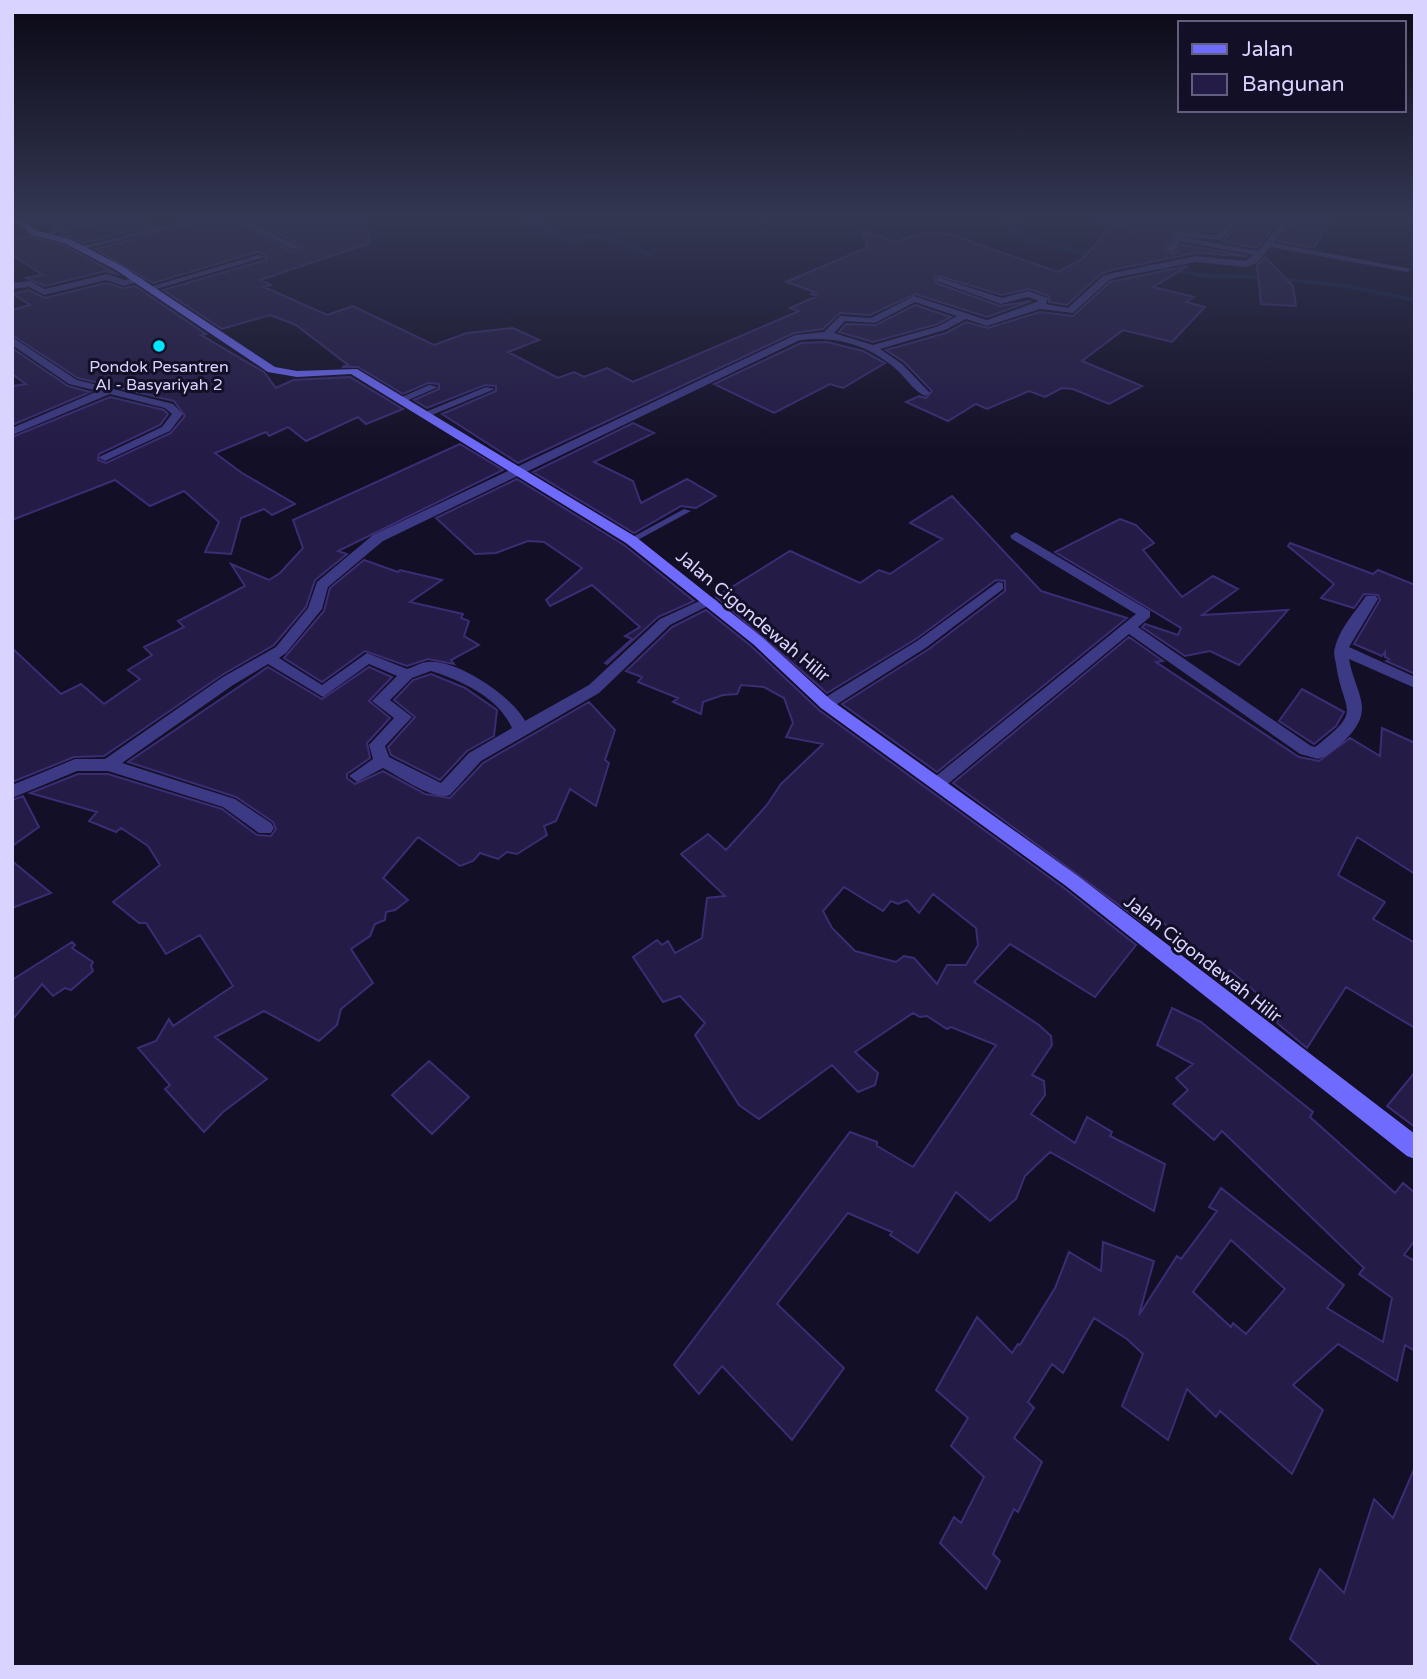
<svg xmlns="http://www.w3.org/2000/svg" width="1427" height="1679" viewBox="0 0 1427 1679" font-family="'Varela Round',sans-serif">
  <style>
    .lines { fill: none; stroke-linecap: round; stroke-linejoin: round }
    .stream { stroke: #0c2248; stroke-width: 3.5 }
    .building { fill: #241b47; stroke: #3b2d73; stroke-width: 2; fill-rule: evenodd }
    .lane { fill: #3d3a85; fill-rule: evenodd }
    .street { fill: #3d3a85; fill-rule: evenodd }
    .secondary { fill: #6f6bff; fill-rule: evenodd }
    .poi-dot { fill: #00e5ff; stroke: #130f26; stroke-width: 2.5 }
    .labels { text-anchor: middle; stroke-width: 6; stroke-linejoin: round; paint-order: stroke }
    .far-poi-label { font-size: 16px; fill: #d9d4ff; stroke: #130f26 }
    .street-label { font-size: 18px; fill: #d9d4ff; stroke: #130f26 }
  </style>
  <rect width="100%" height="100%" fill="#130f26"/>
  <g class="lines">
    <!-- stream -->
    <path class="stream" d="M528,218L554,234L575,240L589,236L606,237L652,256
      M1005,218C1008,241 1074,250 1095,255
      M1131,262L1204,276L1267,277
      M1280,279L1347,286L1415,300"/>
  </g>
  <!-- building -->
  <path class="building" d="M36,218H76L77,220L53,228Z
    M93,218H127L143,228L84,243L61,234L94,225Z
    M216,218H228L293,252L302,246L248,218H366L370,243L260,280L271,285L264,287L327,315L353,306L434,345L467,333L513,328L539,340L508,352L558,378L574,372L584,377L607,368L633,382L799,311L790,308L817,296L811,294L815,292L786,282L868,247L862,231L896,242L921,233L949,234L1058,272L1082,259L1112,226L1131,233L1138,229L1119,218H1227L1215,232L1176,230L1165,251L1175,254L1181,244L1247,256L1195,253L1112,270L1101,274L1067,305L1049,302V296L1029,289L1002,295L935,275L936,283L1000,306L1031,301L987,317L915,294L870,315L840,313L823,329L794,333L518,463L442,414L496,391V386L485,385L427,408L414,400L439,389V384L428,383L403,394L358,367H342L348,365L296,325L270,315L222,329L163,290L266,260V254L257,252L153,283L95,249Z
    M1241,218H1281L1257,248L1223,242Z
    M1295,218H1330L1314,248L1278,241Z
    M29,236L63,245L119,275L106,271L45,286L26,278L43,275L12,255V240Z
    M1265,257L1293,286L1296,306L1261,304L1257,266Z
    M1188,266L1153,287L1194,297L1186,302L1205,307L1172,342L1123,330L1082,361L1142,386L1109,404L1073,389L1062,388L1045,397L1029,391L987,409L976,404L948,421L906,402L919,396L926,398L932,391L904,362L886,350L946,333L966,322L988,328L1040,312L1073,316L1110,282Z
    M106,283L123,288L135,286L206,334L201,335L264,372L276,388L293,380L350,377L403,409L366,424L358,417L306,441L288,427L269,436L266,432L215,453L242,473L295,504L272,515L264,509L241,518L231,554L205,552L219,522L184,491L150,506L115,480L12,520V437L110,397L164,410L168,414L160,425L99,454L98,460L106,463L171,433L185,416L174,401L78,378L12,335V310L30,305L13,294L28,290L45,298Z
    M915,305L951,317L938,324L873,342L839,332L846,324L876,325Z
    M827,342L863,351L885,363L843,388L830,384L774,413L714,384L801,343Z
    M12,348L68,386L90,392L12,425V386L26,384L12,374Z
    M633,423L654,433L594,462L633,481L641,503L687,479L716,496L696,508L681,506L634,533L533,472Z
    M460,444L503,470L338,551L347,554L315,580L306,607L274,645L222,675L104,756L74,757L12,782V648L61,694L81,684L104,704L140,679L128,670L152,655L144,647L184,627L178,621L245,586L231,564L269,580L280,573L303,548L293,520Z
    M517,479L624,545L694,601L658,617L607,664L605,663L632,639L625,636L640,627L592,585L550,606L546,600L582,568L544,542L528,541L496,553L475,554L436,518Z
    M952,496L1041,591L1127,618L937,772L842,704L929,649L1005,591V581L996,580L916,639L827,693L716,597L790,551L860,583L879,570L890,574L942,539L910,523Z
    M1120,519L1136,525L1154,543L1143,550L1182,597L1213,576L1238,589L1202,615L1288,610L1239,665L1210,651L1185,656L1142,627L1145,624L1178,635L1181,628L1055,552Z
    M1290,543L1373,574L1378,570L1415,585V674L1386,661L1389,659L1385,657V652L1382,656L1354,644L1380,600L1378,595L1364,594L1354,608L1321,598L1334,584L1288,546Z
    M364,560L398,572L400,570L442,580L410,602L463,614L461,618L469,621L464,636L479,645L451,660L454,664L428,659L407,666L365,651L322,682L284,658L324,611L330,588Z
    M706,610L751,646L819,710L1064,888L1136,945L1095,997L1010,944L974,982L1039,1025L1051,1036L1052,1045L1032,1075L1044,1081L1045,1095L1031,1114L1075,1143L1087,1117L1112,1132L1110,1136L1165,1164L1154,1211L1050,1152L1025,1176L1016,1199L990,1221L956,1192L918,1253L890,1235L892,1232L848,1213L777,1304L844,1368L792,1440L722,1366L699,1394L674,1365L850,1132L877,1142V1146L913,1167L996,1045L951,1027L947,1029L927,1016L920,1017L913,1013L855,1052L878,1073L875,1085L858,1092L832,1065L759,1119L739,1105L695,1035L705,1023L680,996L663,1002L633,957L657,940L662,945L668,941L675,953L702,938L707,898L725,896L681,854L708,834L726,850L767,805L781,784L823,744L786,737L793,723L784,698L764,687L741,685L737,694L723,695L703,702L701,714L673,702L678,698L638,682L642,677L626,671L672,627ZM844,887L883,911L891,901L898,904L907,900L919,913L933,894L976,928L978,945L966,965H947L937,984L914,958L904,956L896,962L855,951L832,928L823,911Z
    M1129,637L1163,661L1156,662L1299,757L1319,761L1350,738L1380,756L1382,728L1415,743V874L1357,837L1338,875L1385,902L1373,919L1415,943V1028L1346,987L1307,1048L1277,1023L1281,1014L1230,970L1223,977L1193,953L1196,951L1152,913L1146,925L953,783Z
    M268,667L322,699L369,667L392,677L369,701L390,718L367,743L370,758L347,774V778L355,784L383,771L425,794L450,798L483,763L589,702L615,730L605,760L609,763L596,806L570,789L556,821L544,826L547,835L517,854L507,852L498,859L480,853L473,861L460,866L418,837L383,878L408,900L395,910L386,912L385,920L375,924L370,936L351,949L373,983L341,1009L337,1025L319,1041L264,1011L215,1037L267,1079L223,1112L204,1132L165,1089L170,1085L138,1048L156,1041L169,1019L173,1026L233,986L200,935L166,954L146,923H139L113,902L160,865L148,846L121,828L116,832L89,821L97,812L30,793L78,774H108L222,809L257,835L271,836L276,829L273,822L236,797L128,762Z
    M431,674L465,688L497,710L494,736L467,751L440,780L391,755L388,747L415,717L394,700L413,680Z
    M1302,689L1344,712L1336,726L1314,744L1279,721Z
    M23,796L39,827L12,846V800Z
    M12,861L51,893L12,908Z
    M72,942L75,945L72,948L93,962L91,966L93,971L71,990L65,988L53,996L42,984L12,1020V980Z
    M1172,1008L1201,1022L1313,1112L1310,1117L1395,1193L1403,1183L1415,1193V1240L1404,1255L1415,1261V1351L1405,1345L1397,1381L1338,1344L1293,1385L1323,1410L1292,1474L1220,1411L1216,1417L1187,1389L1168,1440L1122,1406L1143,1354L1127,1339L1094,1318L1063,1373L1052,1364L1028,1402L1034,1408L1014,1438L1042,1462L1018,1512L1014,1509L993,1554L1000,1561L986,1589L940,1543L954,1517L961,1523L984,1477L951,1446L968,1418L936,1390L977,1317L1012,1353L1018,1344L1020,1345L1055,1288L1069,1252L1101,1271L1103,1242L1154,1261L1139,1315L1177,1256L1181,1259L1217,1211L1209,1207L1221,1188L1344,1285L1327,1308L1383,1342L1392,1298L1359,1274L1364,1268L1222,1131L1214,1140L1173,1104L1188,1090L1176,1078L1193,1064L1157,1045ZM1231,1240L1285,1289L1246,1334L1233,1323L1231,1327L1193,1292Z
    M429,1061L469,1097L432,1134L392,1095Z
    M1415,1072V1127L1387,1106Z
    M1415,1467V1667H1321L1290,1639L1320,1569L1344,1593L1374,1499L1393,1518Z"/>
  <g class="lines">
    <!-- lane -->
    <path class="lane" d="M684,509L691,511L634,542L627,540Z"/>
    <!-- street -->
    <path class="street" d="M79,218H89L93,222L42,237L38,235L83,221Z
      M129,218C141,218 152,228 162,227C180,225 196,218 214,218L79,250L75,248L150,229Z
      M231,218H242L299,247L292,249Z
      M1094,218H1107L1136,228L1132,230Z
      M1231,218H1239L1221,240L1183,237L1258,251L1285,218H1293L1273,243L1411,269L1407,272L1270,247L1257,263L1246,267L1196,262L1118,277L1109,280L1073,313L1040,309L987,326L966,319L945,330L880,349L902,364L930,393L925,396C914,391 906,378 897,370C869,345 837,336 800,340L383,541L328,587L322,609L286,653L279,658L322,685L367,653L407,669C414,667 421,662 428,662C457,659 513,697 525,721L589,685L660,619L706,598L711,597L718,601L670,625L599,693L481,761L450,795C433,801 399,776 383,768L357,782L349,776L373,759L369,745L394,718L372,701L397,676L369,664L323,697L268,664L233,685L122,763L235,799L271,823L274,828L271,833H259L223,807L108,771H77L12,798V785L75,759H105L223,677L276,647L308,608L317,582L373,535L795,335L824,332L840,316L871,318L914,296L987,320L1039,301L1028,297L1001,304L937,281V277L1002,298L1028,291L1048,298L1046,304L1068,308L1103,276L1113,273L1196,256L1245,261L1254,255L1180,241L1174,252L1167,250L1178,231L1216,235ZM915,302L957,316L939,326L873,345L834,333L845,321L875,323ZM431,671C462,681 498,697 512,728L469,753L441,783L389,757L385,746L412,717L390,700L412,678Z
      M258,255L265,257L153,290L146,288Z
      M107,274L125,280L140,277L144,280L124,286L106,280L44,295L29,287L12,289V283L30,281L45,289Z
      M12,337L77,380L173,404L183,414L170,431L105,461L99,458L101,456L162,427L172,414L165,408L110,394L12,435V428L98,391L69,384L12,345Z
      M429,385L438,387L404,402L395,400Z
      M486,387L495,389L427,417L418,415Z
      M1016,532L1150,611V617L1138,627L1311,746L1315,747C1365,708 1343,714 1336,664C1335,658 1333,652 1335,648C1339,629 1356,611 1366,596H1376L1378,599L1349,647L1415,677V688L1349,659C1355,694 1377,709 1345,740C1338,747 1328,756 1318,759L1300,754L1129,634L943,788H931L929,784L931,780L1136,614L1012,539L1010,536Z
      M998,582L1003,583V589L927,647L831,708H821L818,704L821,700L917,641Z"/>
    <!-- secondary -->
    <path class="secondary" d="M12,218H19L38,231L70,239L122,266L275,367L297,371L357,369L636,537L763,638L831,700L1078,876L1415,1134V1159L1407,1156L1066,886L821,708L753,644L626,543L351,374L297,377L268,372L116,270L64,243L32,235Z"/>
  </g>
  <!-- sky -->
  <linearGradient id="sky" x2="0" y2="1"><stop stop-color="#0a0815"/><stop offset="0.48" stop-color="#333752"/><stop offset="1" stop-color="#333752" stop-opacity="0"/></linearGradient>
  <rect width="1427" height="453" fill="url(#sky)"/>
  <!-- markers -->
  <circle class="poi-dot" cx="159" cy="346" r="7"/>
  <g class="labels">
    <!-- far-poi labels -->
    <g class="far-poi-label">
      <text x="159" y="372">Pondok Pesantren<tspan x="159" dy="18">Al - Basyariyah 2</tspan></text>
    </g>
    <!-- street labels -->
    <g class="street-label">
      <text transform="translate(753 616) rotate(40)" y="6">Jalan Cigondewah Hilir</text>
      <text transform="translate(1203 959) rotate(38)" y="6">Jalan Cigondewah Hilir</text>
    </g>
  </g>
  <!-- border -->
  <rect width="1427" height="1679" fill="none" stroke="#d9d4ff" stroke-width="28"/>
  <!-- legend -->
  <rect x="1178" y="21" width="228" height="91" fill="#130f26" stroke="#625e7d" stroke-width="2"/>
  <rect x="1192" y="44" width="35" height="10" fill="#6f6bff" stroke="#625e7d" stroke-width="2"/>
  <text x="1242" y="56" font-size="21" fill="#d9d4ff">Jalan</text>
  <rect x="1192" y="74" width="35" height="21" fill="#241b47" stroke="#625e7d" stroke-width="2"/>
  <text x="1242" y="91" font-size="21" fill="#d9d4ff">Bangunan</text>
</svg>
